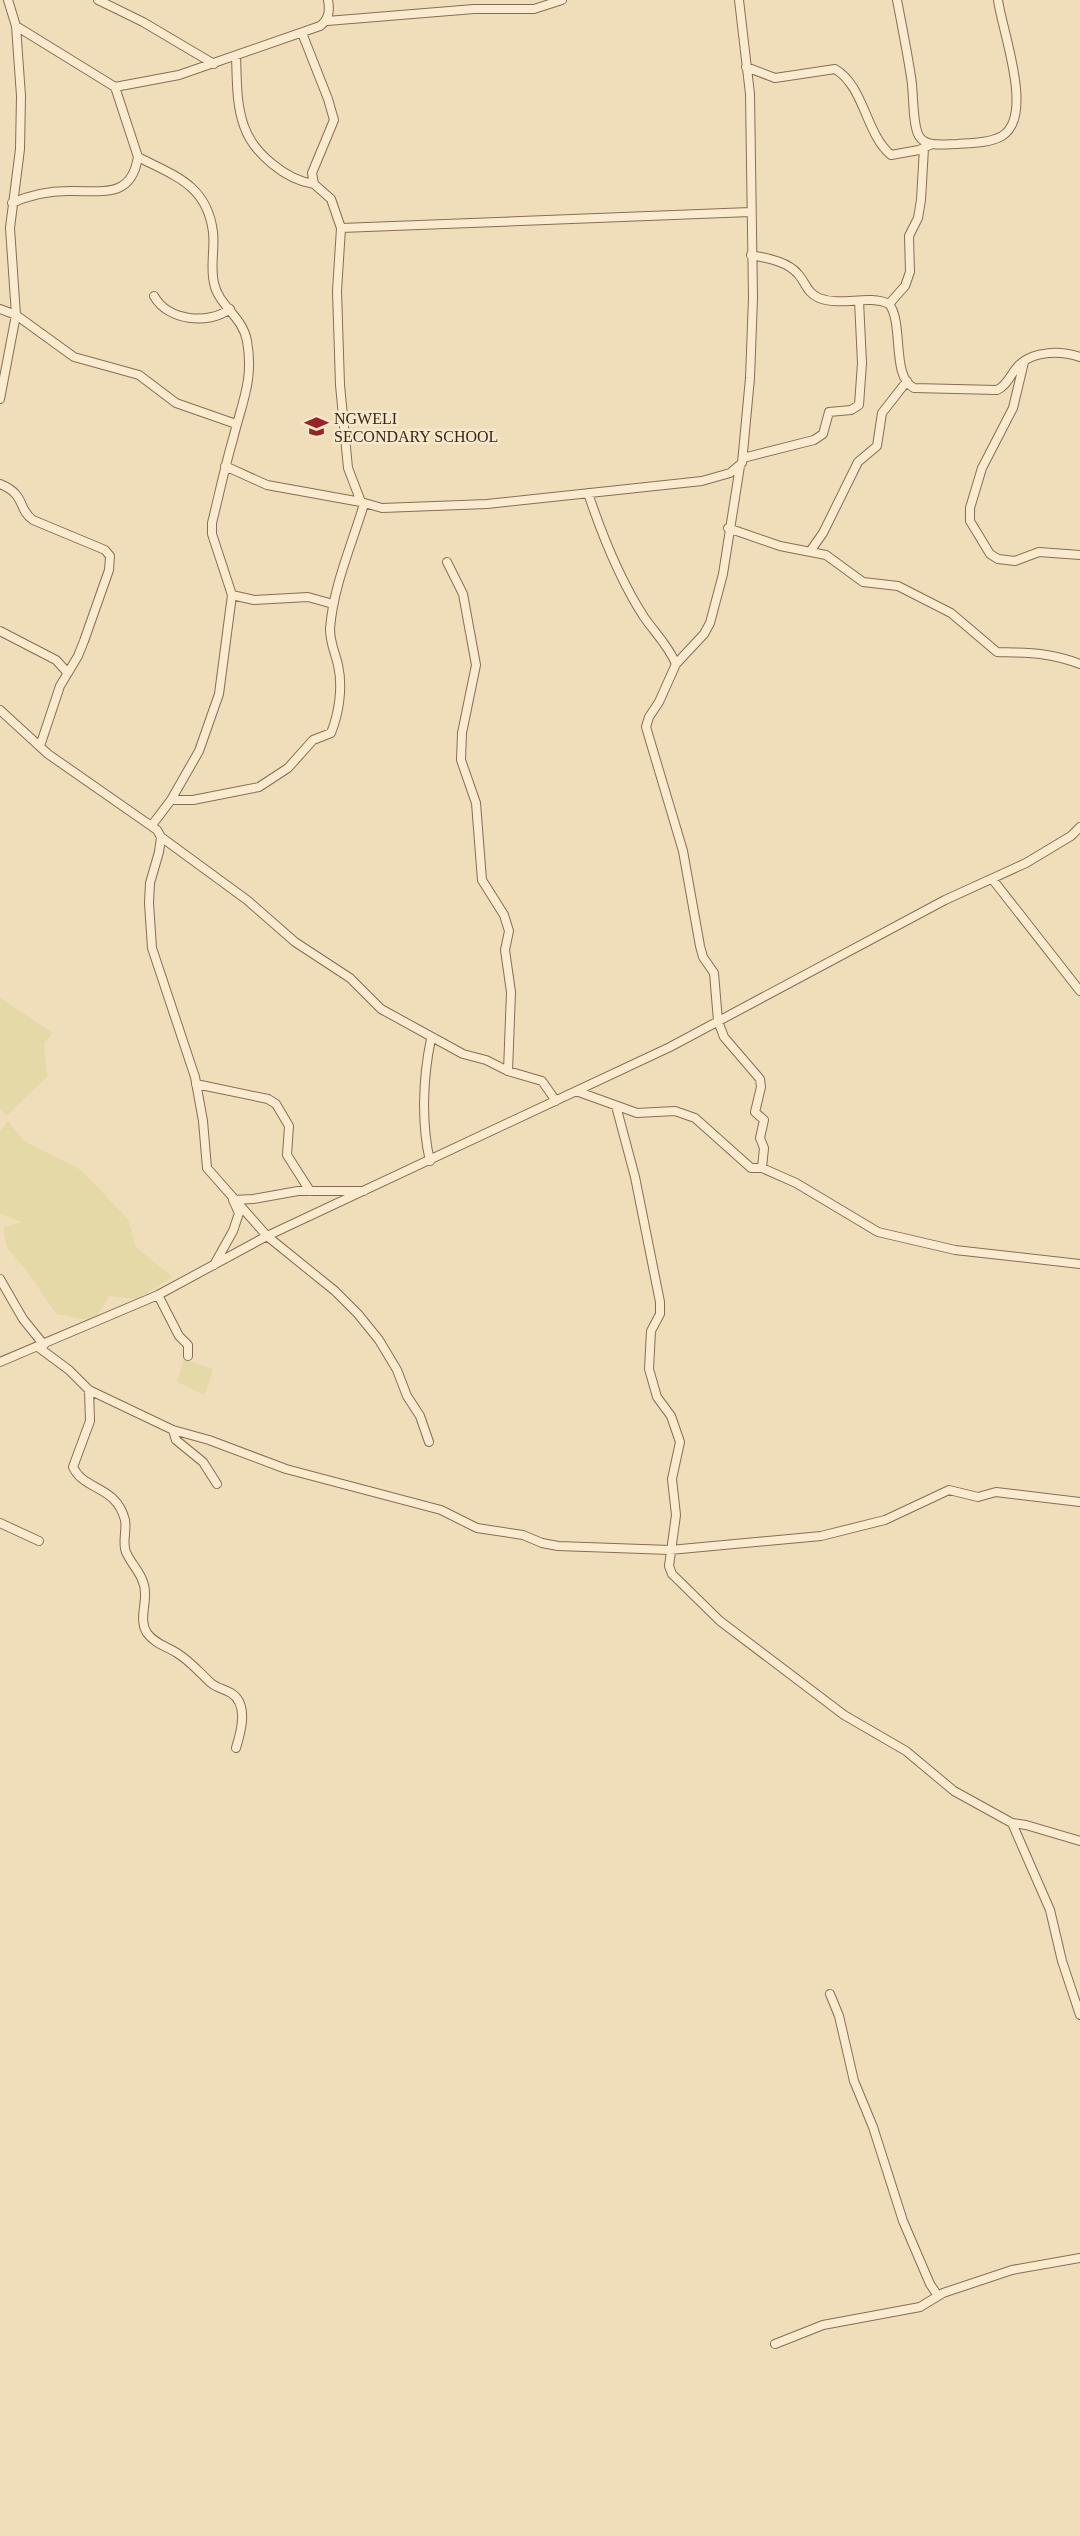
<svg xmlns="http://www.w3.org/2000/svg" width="1080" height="2536" viewBox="0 0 1080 2536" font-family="'Times New Roman',serif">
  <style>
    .farmland { fill: #e6d9a8 }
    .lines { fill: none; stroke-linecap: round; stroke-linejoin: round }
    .minor-casing { stroke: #886d54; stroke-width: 10 }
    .minor { stroke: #fbebce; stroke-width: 8 }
    .labels { text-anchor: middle; stroke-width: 5; stroke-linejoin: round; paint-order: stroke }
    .poi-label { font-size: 16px; fill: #36261a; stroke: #f7e8cb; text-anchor: start }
  </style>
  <rect width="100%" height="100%" fill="#f0debb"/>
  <!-- farmland -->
  <path class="farmland" d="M0,998L53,1033L44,1043L47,1077L6,1116L0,1108Z
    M8,1121L23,1140L81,1170L128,1219L136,1247L172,1277L137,1299L110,1296L93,1321L56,1314L27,1271L7,1248L3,1227L22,1222L0,1213V1131Z
    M184,1359L213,1369L205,1395L177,1382Z"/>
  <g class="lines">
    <defs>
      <path id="minor" d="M98,0L143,22L214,64
        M897,0C902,26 907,51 911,77C914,92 912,124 919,136C926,148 946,144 957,144C971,143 990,143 1002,136C1035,116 1002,31 998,0
        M327,21L474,9H534L562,0
        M16,26L115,87L179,75L320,26C329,19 330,11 328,0
        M302,33L328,99L334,120L312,173L314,184L331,199L341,228L337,291L340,385L348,468L361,502L382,508L487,504L702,481L730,473L742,463L750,378L753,298L750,94L739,0
        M236,56C237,79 236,104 244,126C253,153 286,180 314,184
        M746,67L775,78L835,69C865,87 865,133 891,155L919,150L932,144
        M115,87L138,157C175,176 207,185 213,232C215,249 210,266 214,283C218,305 243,317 247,341C254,380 242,402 233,439C225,466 219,495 212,523V534L232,595L219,694L199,751L171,800L152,825
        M12,203C30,195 49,191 68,191C101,190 131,200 138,157
        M341,228L750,212
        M751,255C766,258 787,261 798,274C806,283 807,293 819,298C842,307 868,294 889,304C904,322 891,378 914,388L997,390C1008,385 1011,373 1019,365C1034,350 1062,351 1080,357
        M154,296C168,321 208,325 230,309
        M889,304L905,286L910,272L909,236L918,218L921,200L924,148
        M0,309L16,315L74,357L139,375L176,403L236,424
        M1024,362L1013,408L982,468L970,508V521L990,554L998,559L1015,561L1039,552L1080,555
        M0,399L16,315L10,228L20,149L21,96L16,26L8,0
        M743,458L814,440L823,434L829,412L851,410L859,405L862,363L859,301
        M225,466L267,485L361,502
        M0,484C27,495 17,509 33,520L105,550L110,556L109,570L84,641L78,656L60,686L40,746
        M588,493C602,535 620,580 644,617C655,633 668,645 676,664L659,702L649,717L646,727L683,851L700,946L703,957L714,973L718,1021L724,1037L760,1079L761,1087L755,1112L764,1120L760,1138L764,1148L762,1168
        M728,528L780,546L826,555L863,582L898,586L951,613L997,652C1029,653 1049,652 1080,664
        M811,550L823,533L858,462L877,446L882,413L907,381
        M447,562L463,594L476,665L462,733L461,760L476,803L482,880L504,915L509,931L505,950L511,992L508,1071
        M232,595L254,600L308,597L333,604
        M0,631L56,660L67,672
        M676,664L704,634L710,623L723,574L740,466
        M0,710L48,754L157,830L161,837L159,852L150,883L149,903L152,948L195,1077L203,1121L207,1168L267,1236L335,1291L358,1314L379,1340L397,1370L407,1396L420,1416L429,1442
        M171,800H193L259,787L288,768L313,740L331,733C339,713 343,687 338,665C335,652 330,643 330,629C333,587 352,544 364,504
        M161,837L247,900L295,942L350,978L381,1009L463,1054L486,1060L508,1071L542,1081L556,1101
        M993,880L1080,991
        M196,1084L268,1099L276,1104L289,1126L287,1155L310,1191
        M576,1091L637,1113L675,1111L695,1118L751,1168H762L796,1183L878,1232L955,1250L1080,1264
        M616,1106L635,1177L660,1302V1314L651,1331L649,1369L657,1397L671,1416L680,1442L672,1479L676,1515L669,1566L672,1574L720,1621L844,1715L906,1751L954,1791L1012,1823L1050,1910L1062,1961L1080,2015
        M430,1161C421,1123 423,1077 431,1039
        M214,1265L233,1231L239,1213L233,1200L253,1199L298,1191H364
        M0,1279L23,1319L44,1345
        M158,1295L179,1336L188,1345V1356
        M38,1347L69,1370L89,1390L173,1430L209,1440L286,1469L441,1510L477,1528L523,1535L542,1543L558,1546L670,1550L821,1536L885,1520L949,1490L978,1497L996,1492L1080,1502
        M0,1362L158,1295L267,1236L670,1047L945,900L1026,863L1071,836L1080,827
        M89,1390L90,1421L73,1467C84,1491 116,1485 125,1520C127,1530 122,1543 126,1552C132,1566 145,1576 145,1593C146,1605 139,1621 147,1633C155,1644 166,1646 177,1653C190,1661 199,1672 211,1683C217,1688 224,1689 231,1693C249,1704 241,1732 236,1748
        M173,1430L176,1440L203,1462L217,1484
        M0,1523L39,1541
        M1012,1823L1026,1825L1080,1841
        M830,1994L839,2016L854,2081L873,2127L903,2221L930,2284L938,2296
        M775,2344L823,2325L920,2307L943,2293L1012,2270L1080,2258"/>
    </defs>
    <!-- minor casing -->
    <use href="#minor" class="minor-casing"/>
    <!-- minor -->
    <use href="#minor" class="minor"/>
  </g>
  <!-- icons -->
  <defs>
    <symbol id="school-bare" viewBox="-9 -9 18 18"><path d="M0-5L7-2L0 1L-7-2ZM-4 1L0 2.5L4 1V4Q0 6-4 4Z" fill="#992128" stroke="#f7e8cb" stroke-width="2.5" paint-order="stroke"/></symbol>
  </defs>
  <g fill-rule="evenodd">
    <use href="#school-bare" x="300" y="410" width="33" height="33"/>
  </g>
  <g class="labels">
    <!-- poi labels -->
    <g class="poi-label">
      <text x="334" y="424">NGWELI<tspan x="334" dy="18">SECONDARY SCHOOL</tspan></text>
    </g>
  </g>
</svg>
